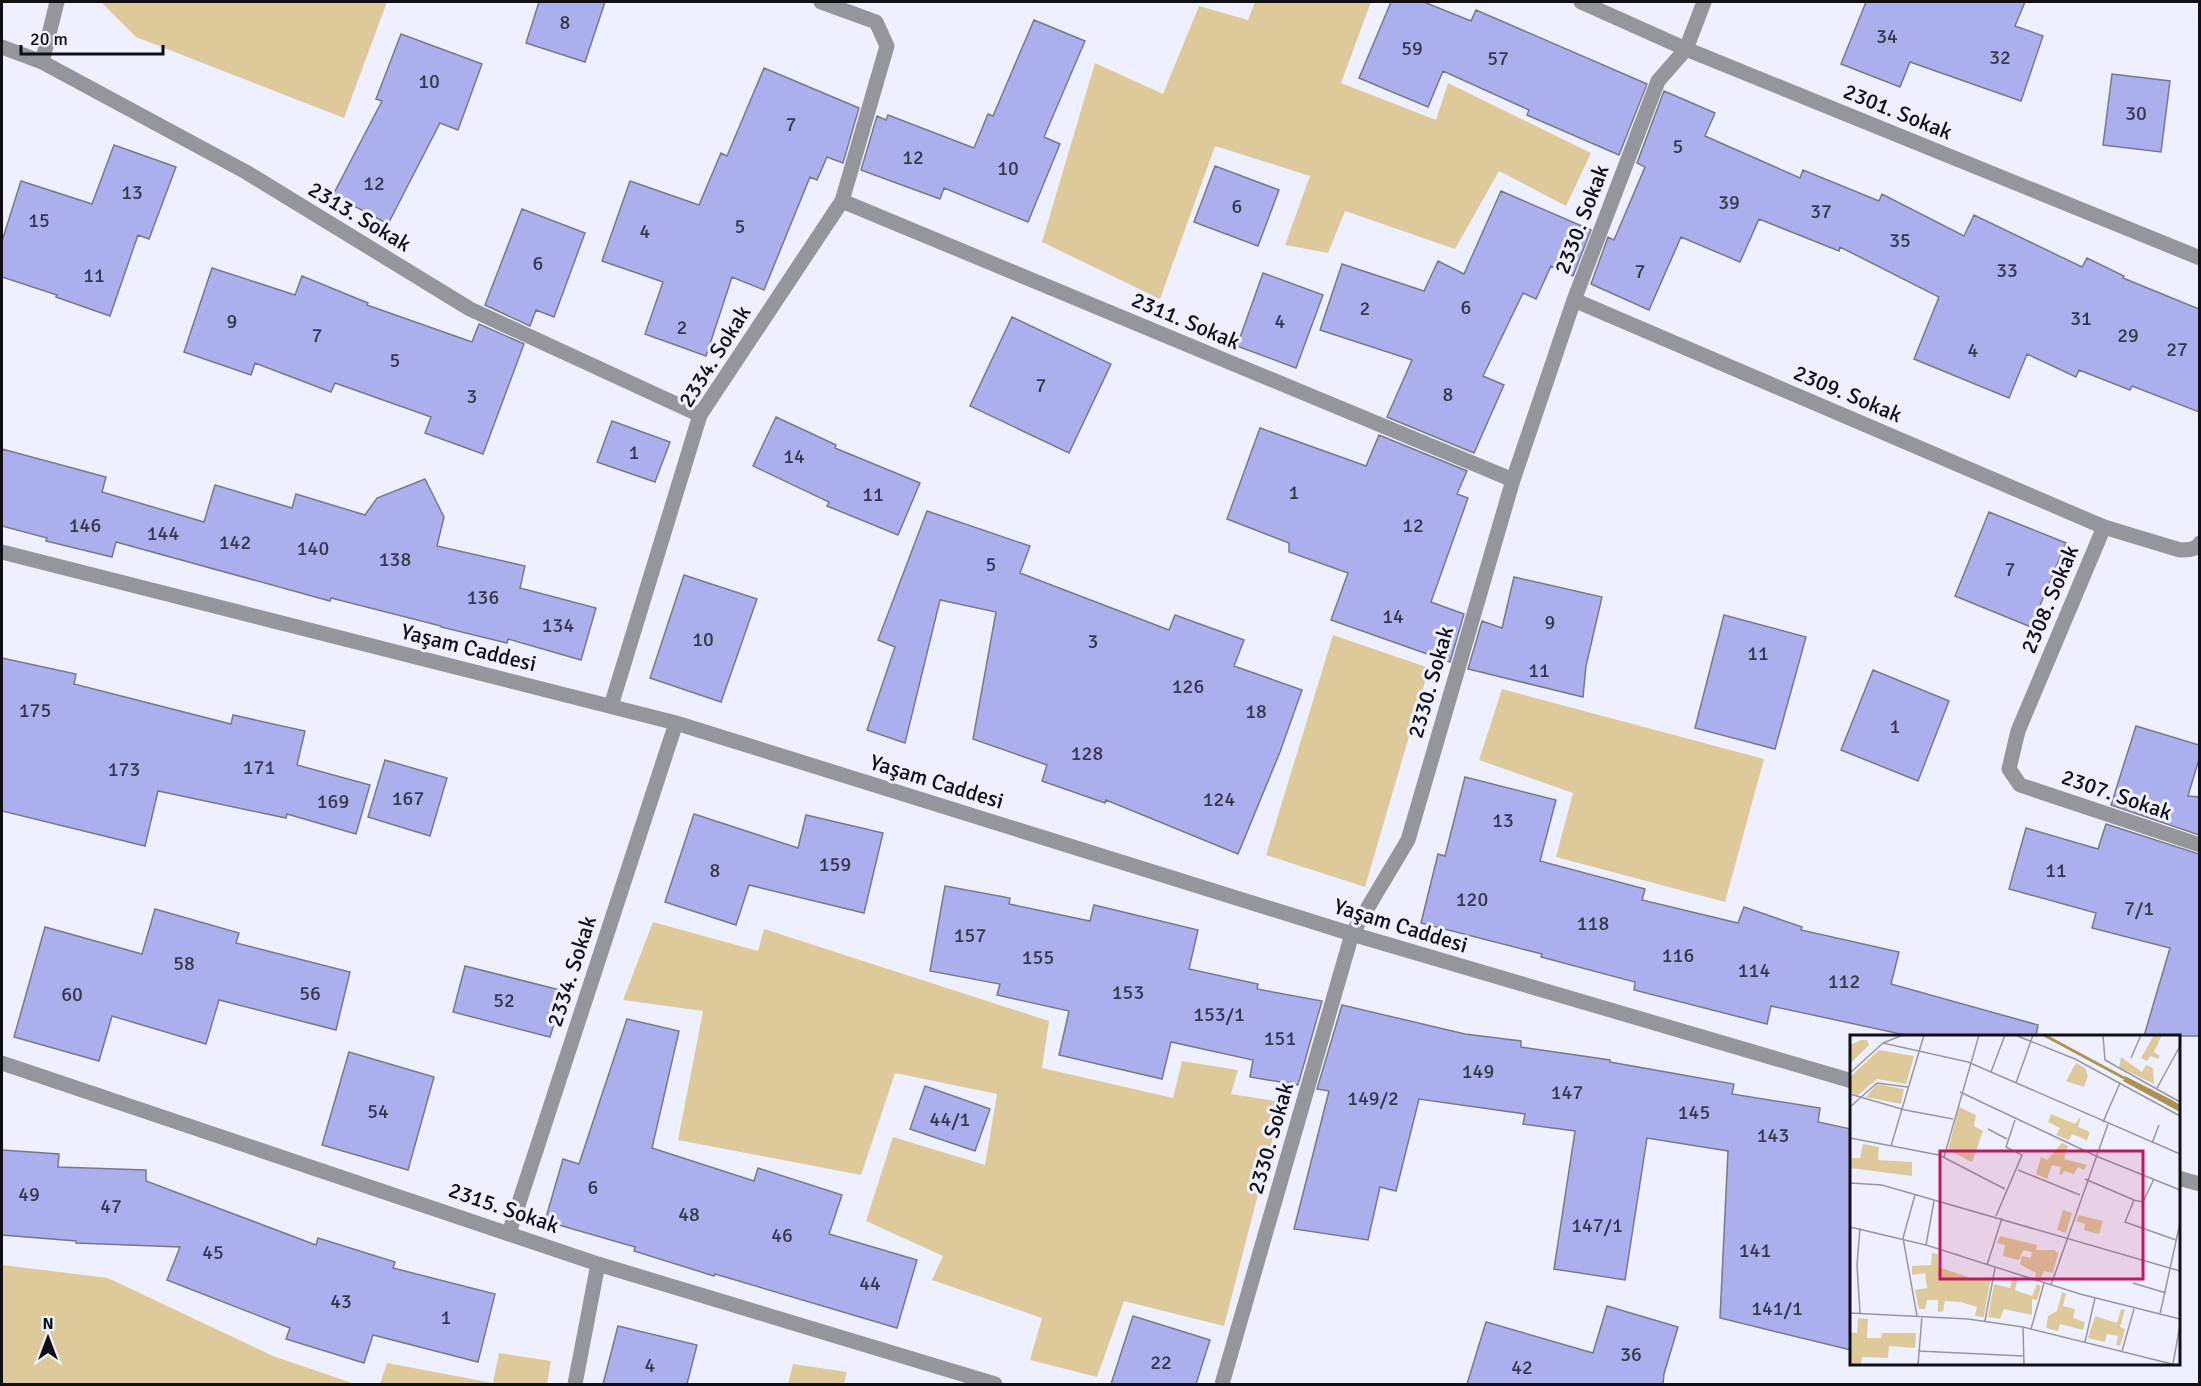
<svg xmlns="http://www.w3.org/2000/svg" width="2201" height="1386" viewBox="0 0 2201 1386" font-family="Signika,sans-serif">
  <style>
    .green { fill: #dec99a }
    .building { fill: #acafee; stroke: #787987; stroke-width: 1.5 }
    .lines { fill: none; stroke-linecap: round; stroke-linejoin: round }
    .minor { stroke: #95959c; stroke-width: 15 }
    .labels { text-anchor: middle; stroke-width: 6; stroke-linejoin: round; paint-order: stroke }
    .number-label { font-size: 20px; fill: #36374a }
    .street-label { font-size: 22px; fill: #0f0f14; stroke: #eff0ff }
    .inset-river { fill: none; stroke: #ad9151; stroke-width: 3 }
    .inset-road { fill: none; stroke: #9596a1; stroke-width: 1.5 }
    .view { fill: #c2185b; fill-opacity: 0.15; stroke: #c2185b; stroke-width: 3 }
    .inset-edge { fill: none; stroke: #0f0f14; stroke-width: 3 }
  </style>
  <rect width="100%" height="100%" fill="#eff0ff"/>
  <!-- green -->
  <path class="green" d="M101,2H387L344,118L136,37Z
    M1255,2H1371L1341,83L1436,120L1448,83L1591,153L1566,206L1499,171L1455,249L1345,211L1328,253L1285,245L1310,176L1215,146L1160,299L1042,242L1095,63L1163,94L1199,6L1248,20Z
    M1333,635L1429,668L1365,887L1266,855Z
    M1502,689L1764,759L1725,902L1556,857L1573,793L1479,760Z
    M653,922L758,951L764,929L1049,1021L1042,1068L1173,1098L1182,1061L1238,1070L1231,1094L1282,1102L1224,1326L1124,1301L1097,1377L1030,1360L1042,1318L932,1280L943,1256L866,1221L893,1137L985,1165L997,1094L895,1073L861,1175L678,1140L703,1011L623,1000Z
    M2,1265L108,1278L273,1356L355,1384H2Z
    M499,1353L551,1361L547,1384H380L387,1363L493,1383Z
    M793,1364L847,1372L844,1384H788Z"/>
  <!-- building -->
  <path class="building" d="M539,2H605L585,62L526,43Z
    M1391,2H1424L1471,21L1476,10L1647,84L1619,155L1527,115L1529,110L1443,71L1428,107L1359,78Z
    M1866,2H2025L2015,26L2043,36L2021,101L1910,62L1900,87L1841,64Z
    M1034,20L1085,41L1044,137L1060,144L1028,222L944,188L940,199L861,170L877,116L886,120L888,115L974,148L988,114L993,116Z
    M401,34L482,64L458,130L440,123L388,224L333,195L382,101L376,99Z
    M764,68L859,108L843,163L827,157L817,180L810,177L764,290L732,277L706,356L645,334L663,282L602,261L630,181L699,205L721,153L727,156Z
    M2112,74L2170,81L2161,152L2103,145Z
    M1664,91L1715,113L1705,136L1800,178L1803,170L1879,201L1882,194L1964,236L1974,215L2082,267L2087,258L2124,276L2123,278L2199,309V412L2132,386L2130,390L2079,370L2076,377L2027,354L2009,398L1914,359L1939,297L1840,247L1839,251L1759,219L1740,262L1681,237L1649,310L1591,284L1608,237L1614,240L1645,167L1637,163Z
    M114,145L176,167L149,239L138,235L110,316L56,297L57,295L2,277V241L21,181L92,204Z
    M1215,166L1279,190L1258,246L1194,222Z
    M1501,191L1591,230L1573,276L1551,266L1536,299L1523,293L1483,376L1504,385L1474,453L1387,417L1412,360L1320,330L1342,264L1424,291L1438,261L1464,274Z
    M522,209L585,233L554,317L536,310L530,326L485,305Z
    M212,268L295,295L302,276L368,303L367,305L472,342L479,324L524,344L483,454L425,433L431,417L335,383L331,392L255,363L251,375L184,352Z
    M1263,273L1323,295L1296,368L1237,346Z
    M1012,317L1111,364L1069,453L970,406Z
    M776,417L836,445L835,448L920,483L898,535L827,506L829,502L753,466Z
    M612,421L670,442L655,482L597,462Z
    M1260,428L1366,466L1379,435L1467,471L1457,494L1468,498L1431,602L1464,614L1450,662L1331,620L1348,573L1289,552V543L1227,519Z
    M2,449L106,477L102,492L204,522L215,485L292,508L296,494L365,515L377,498L425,479L444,517L437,546L525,566L520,588L596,608L581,660L508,639L507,643L441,627V626L331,598L330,601L116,542L112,557L46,541L47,538L2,526Z
    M927,511L1030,546L1020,573L1169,630L1175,615L1244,640L1234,666L1302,690L1280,752L1238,854L1106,800L1105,803L1042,781L1047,765L973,739L996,612L940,600L905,743L867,730L895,647L878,640Z
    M1989,512L2066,543L2031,627L1955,596Z
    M684,575L757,599L721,702L650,678Z
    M1514,577L1602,597L1586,666L1583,697L1468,669L1482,621L1502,628Z
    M1724,615L1806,637L1775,749L1695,728Z
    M2,658L76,674L74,684L231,724L233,715L305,731L297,765L370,785L356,834L287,814L286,818L158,791L145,846L2,811Z
    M1873,670L1949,701L1918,781L1841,750Z
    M2136,726L2199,745V759L2188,796L2199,797V835L2111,805Z
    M385,760L447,778L430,836L368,817Z
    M1465,777L1556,800L1540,861L1645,889L1642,900L1738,923L1744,907L1802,927L1801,930L1899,952L1891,984L2038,1025L2036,1036H1910L1771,1006L1767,1024L1634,990L1635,982L1541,957L1542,954L1421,923L1438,854L1445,856Z
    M694,814L798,848L806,815L883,833L864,913L749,885L736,925L665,902Z
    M2106,824L2199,854V1036H2144L2170,948L2092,928L2096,913L2009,889L2026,828L2098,849Z
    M945,886L1010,898L1009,904L1090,921L1094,905L1198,930L1189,969L1258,984L1257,989L1322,1001L1298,1085L1250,1077L1253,1060L1171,1042L1162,1079L1059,1055L1069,1011L997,995L1000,984L930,971Z
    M155,909L239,933L236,943L350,972L336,1030L219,1000L206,1044L112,1016L99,1061L14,1037L45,927L142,954Z
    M465,966L564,991L550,1037L453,1012Z
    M1342,1005L1465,1034L1521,1041V1047L1610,1060V1062L1734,1084L1732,1094L1820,1108L1818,1122L1851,1129V1350L1720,1318L1728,1151L1647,1138L1625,1280L1554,1269L1575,1131L1523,1124L1525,1114L1419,1099L1396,1191L1380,1187L1368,1240L1294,1229L1329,1091L1317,1089Z
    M627,1019L679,1031L652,1148L754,1181L758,1168L842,1195L829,1234L917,1260L897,1328L715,1274L714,1276L634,1251L635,1247L545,1221L563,1159L579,1164Z
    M349,1052L434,1077L408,1170L322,1145Z
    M925,1086L990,1109L975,1151L910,1129Z
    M2,1150L59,1154L58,1167L146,1170V1181L316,1245L318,1238L395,1262L393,1268L495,1294L478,1362L373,1335L364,1363L286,1339L290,1328L167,1280L180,1247L76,1243V1241L2,1235Z
    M1607,1306L1678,1327L1664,1374L1663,1384H1467L1486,1322L1593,1353Z
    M1133,1316L1210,1340L1196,1384H1111Z
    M618,1326L697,1345L687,1384H603Z"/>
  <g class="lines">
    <!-- minor -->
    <path class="minor" d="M1581,2L1686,49L2200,258
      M2,47L42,62L246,172L470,309L700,415
      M42,62L57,2
      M842,201L1513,480
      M1574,300L2104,527
      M2200,543C2196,550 2188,550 2180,550L2104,527L2018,731L2009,769L2020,785L2200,845
      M2,552L676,723L1352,934L1852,1081
      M611,706L700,415L842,201L887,46L876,22L821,2
      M2,1063L598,1264L995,1384
      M2178,1178L2200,1184
      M509,1233L676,723
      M575,1384L598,1264
      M1222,1384L1352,934L1408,840L1513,480L1574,300L1658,81L1686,49L1704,2"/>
  </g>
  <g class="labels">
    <!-- number labels -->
    <g class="number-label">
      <text x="565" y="29">8</text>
      <text x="1887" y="43">34</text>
      <text x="1412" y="55">59</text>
      <text x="2000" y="64">32</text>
      <text x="1498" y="65">57</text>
      <text x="429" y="88">10</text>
      <text x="2136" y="120">30</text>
      <text x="791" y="131">7</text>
      <text x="1678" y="153">5</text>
      <text x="913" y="164">12</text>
      <text x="1008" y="175">10</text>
      <text x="374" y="190">12</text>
      <text x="132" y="199">13</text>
      <text x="1729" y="209">39</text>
      <text x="1237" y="213">6</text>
      <text x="1821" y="218">37</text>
      <text x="39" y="227">15</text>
      <text x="740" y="233">5</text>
      <text x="645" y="238">4</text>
      <text x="1900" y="247">35</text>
      <text x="538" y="270">6</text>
      <text x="2007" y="277">33</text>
      <text x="1640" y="278">7</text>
      <text x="94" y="282">11</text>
      <text x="1466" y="314">6</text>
      <text x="1365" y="315">2</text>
      <text x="2081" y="325">31</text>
      <text x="232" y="328">9</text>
      <text x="1280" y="328">4</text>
      <text x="682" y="334">2</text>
      <text x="317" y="342">7</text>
      <text x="2128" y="342">29</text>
      <text x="2177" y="356">27</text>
      <text x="1973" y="357">4</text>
      <text x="395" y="367">5</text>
      <text x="1041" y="392">7</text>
      <text x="1448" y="401">8</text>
      <text x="472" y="403">3</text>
      <text x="634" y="459">1</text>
      <text x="794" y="463">14</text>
      <text x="1294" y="499">1</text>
      <text x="873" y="501">11</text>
      <text x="85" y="532">146</text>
      <text x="1413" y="532">12</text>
      <text x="163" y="540">144</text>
      <text x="235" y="549">142</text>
      <text x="313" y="555">140</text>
      <text x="395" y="566">138</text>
      <text x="991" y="571">5</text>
      <text x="2010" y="576">7</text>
      <text x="483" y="604">136</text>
      <text x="1393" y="623">14</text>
      <text x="1550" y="629">9</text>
      <text x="558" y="632">134</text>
      <text x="703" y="646">10</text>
      <text x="1093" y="648">3</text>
      <text x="1758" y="660">11</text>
      <text x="1539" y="677">11</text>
      <text x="1188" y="693">126</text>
      <text x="35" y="717">175</text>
      <text x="1256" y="718">18</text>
      <text x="1895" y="733">1</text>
      <text x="1087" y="760">128</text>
      <text x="259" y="774">171</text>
      <text x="124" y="776">173</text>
      <text x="408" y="805">167</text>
      <text x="1219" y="806">124</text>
      <text x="333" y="808">169</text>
      <text x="1503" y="827">13</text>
      <text x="835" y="871">159</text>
      <text x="715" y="877">8</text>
      <text x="2056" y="877">11</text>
      <text x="1472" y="906">120</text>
      <text x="2139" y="915">7/1</text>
      <text x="1593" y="930">118</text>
      <text x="970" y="942">157</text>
      <text x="1678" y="962">116</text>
      <text x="1038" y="964">155</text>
      <text x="184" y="970">58</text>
      <text x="1754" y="977">114</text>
      <text x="1844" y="988">112</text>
      <text x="1128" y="999">153</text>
      <text x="310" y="1000">56</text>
      <text x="72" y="1001">60</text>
      <text x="504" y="1007">52</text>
      <text x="1219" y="1021">153/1</text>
      <text x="1280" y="1045">151</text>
      <text x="1478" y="1078">149</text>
      <text x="1567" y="1099">147</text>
      <text x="1373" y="1105">149/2</text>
      <text x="378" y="1118">54</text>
      <text x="1694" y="1119">145</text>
      <text x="950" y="1126">44/1</text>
      <text x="1773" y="1142">143</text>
      <text x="593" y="1194">6</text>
      <text x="29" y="1201">49</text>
      <text x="111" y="1213">47</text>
      <text x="689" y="1221">48</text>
      <text x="1597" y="1232">147/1</text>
      <text x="782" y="1242">46</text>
      <text x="1755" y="1257">141</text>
      <text x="213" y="1259">45</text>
      <text x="870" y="1290">44</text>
      <text x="341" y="1308">43</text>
      <text x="1777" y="1315">141/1</text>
      <text x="446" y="1324">1</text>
      <text x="1631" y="1361">36</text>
      <text x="1161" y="1369">22</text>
      <text x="650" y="1372">4</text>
      <text x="1522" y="1374">42</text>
    </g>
    <!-- street labels -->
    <g class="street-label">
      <text transform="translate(1898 111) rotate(22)" y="8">2301. Sokak</text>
      <text transform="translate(360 216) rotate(31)" y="8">2313. Sokak</text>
      <text transform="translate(1581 219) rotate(-69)" y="8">2330. Sokak</text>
      <text transform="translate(1186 320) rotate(23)" y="8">2311. Sokak</text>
      <text transform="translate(714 356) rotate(-58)" y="8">2334. Sokak</text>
      <text transform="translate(1848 393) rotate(23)" y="8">2309. Sokak</text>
      <text transform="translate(2049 599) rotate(-67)" y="8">2308. Sokak</text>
      <text transform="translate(469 647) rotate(14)" y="8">Yaşam Caddesi</text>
      <text transform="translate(1430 682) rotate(-74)" y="8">2330. Sokak</text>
      <text transform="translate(937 781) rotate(17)" y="8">Yaşam Caddesi</text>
      <text transform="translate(2117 794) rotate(19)" y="8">2307. Sokak</text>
      <text transform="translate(1401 925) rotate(17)" y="8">Yaşam Caddesi</text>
      <text transform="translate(571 971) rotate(-72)" y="8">2334. Sokak</text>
      <text transform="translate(1270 1138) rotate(-74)" y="8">2330. Sokak</text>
      <text transform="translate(504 1207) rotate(19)" y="8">2315. Sokak</text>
    </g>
  </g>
  <!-- overview -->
  <g transform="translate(1850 1035)">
    <rect width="330" height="330" fill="#eff0ff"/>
    <path d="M304,0H312L304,17L310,21L308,24L300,21L297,26L291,23ZM11,5H17L19,10L0,29V10ZM29,15L64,21L56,49L27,44L7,61L0,56V42ZM271,22L292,37L296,30L303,33L304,49L269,32ZM226,28L235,33L238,41L234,52L216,46ZM27,49L54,54L51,69L16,62ZM109,72L126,80L124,91L133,96L122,127L98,115ZM201,79L225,89L231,81L228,92L240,97L237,105L222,99L219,105L206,100L210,93L198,87ZM212,108L218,111L214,124L237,130L234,135L228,132L224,139L214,136L212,140L209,139L211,132L202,130L197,144L186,139L191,122L197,125ZM13,109L29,112L28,125L62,127V141L0,133L2,123H10ZM213,175L222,178L216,198L207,195ZM229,180L253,186L249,199L234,195L235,189L226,186ZM150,201L187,210L186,215H204L208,218L203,238L194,236L191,243L185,242L186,238L170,229L172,221L181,223L182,217L173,215L169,225L153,221L155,210L147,208ZM82,218L88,219V232L124,244L141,242L134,282L125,281L127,272L111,267L95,266L93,276L88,277V265H77L75,274H69L65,255L77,253L75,238L62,240V231L81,230ZM163,242L168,243L165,255L182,261L187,249L191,251L187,265L182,264V280L154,274L150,284L138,282L144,249L160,253ZM212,257L216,259L213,271L225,274L223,283L235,287L233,295L210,289L208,296L196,293L198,281L207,276ZM271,274L275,275L270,292L275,294L270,311L266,310L268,301L257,299L255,307L238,303L245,281L267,288ZM8,283L18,284L17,303H31L32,298H66L65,313L39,311L38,323L12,322L11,330H0V297L7,298Z" fill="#dec99a"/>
    <path d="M275,41L322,65L330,70V77L273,46Z" fill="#ad9151"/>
    <path class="inset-river" d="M194,0L274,43"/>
    <path class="inset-road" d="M165,0L225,24L330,81M253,0L255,25L330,67M33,8L53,0M281,23L291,0M141,37L155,0M0,38L33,8L118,27L330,119M166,48L183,0M307,53L330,11M110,57L246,121L330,155M0,59L55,75L103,84M0,72L27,48L58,52M253,87L270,48M138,94L157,104M0,103L89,120L155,154M302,108L309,90M41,111L74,0M94,122L129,0M168,135L230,160M235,144L284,165M304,144L293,167L284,165L275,187L326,205M0,148L32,150L330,236M65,160L53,203L67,281M146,181L172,120L156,112L165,85M0,192L76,210L230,259L330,284M76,210L84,166M137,230L152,183M283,248L316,258M201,250L258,89M0,278L118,284L173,292L326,330M10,278L7,230L10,193M310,279L330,188M135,286L145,233M173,292L174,330M181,294L194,248M235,307L245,263M68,316L173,321M272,316L284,274M323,329L330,290M68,330L72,281"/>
    <path class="view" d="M90,116H293V244H90Z"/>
    <rect width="330" height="330" class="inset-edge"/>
  </g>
  <!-- border -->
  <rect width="2201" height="1386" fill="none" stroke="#0f0f14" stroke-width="6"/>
  <!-- north arrow -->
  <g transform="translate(48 1338)" stroke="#eff0ff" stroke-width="4.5" paint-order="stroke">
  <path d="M0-4.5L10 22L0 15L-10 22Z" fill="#0f0f14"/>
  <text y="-9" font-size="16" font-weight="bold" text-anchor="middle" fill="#0f0f14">N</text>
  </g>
  <!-- scale -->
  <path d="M21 45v9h142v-9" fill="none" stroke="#0f0f14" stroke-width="3"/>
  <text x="30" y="45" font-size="18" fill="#0f0f14" stroke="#eff0ff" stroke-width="4.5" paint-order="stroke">20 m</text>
</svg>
